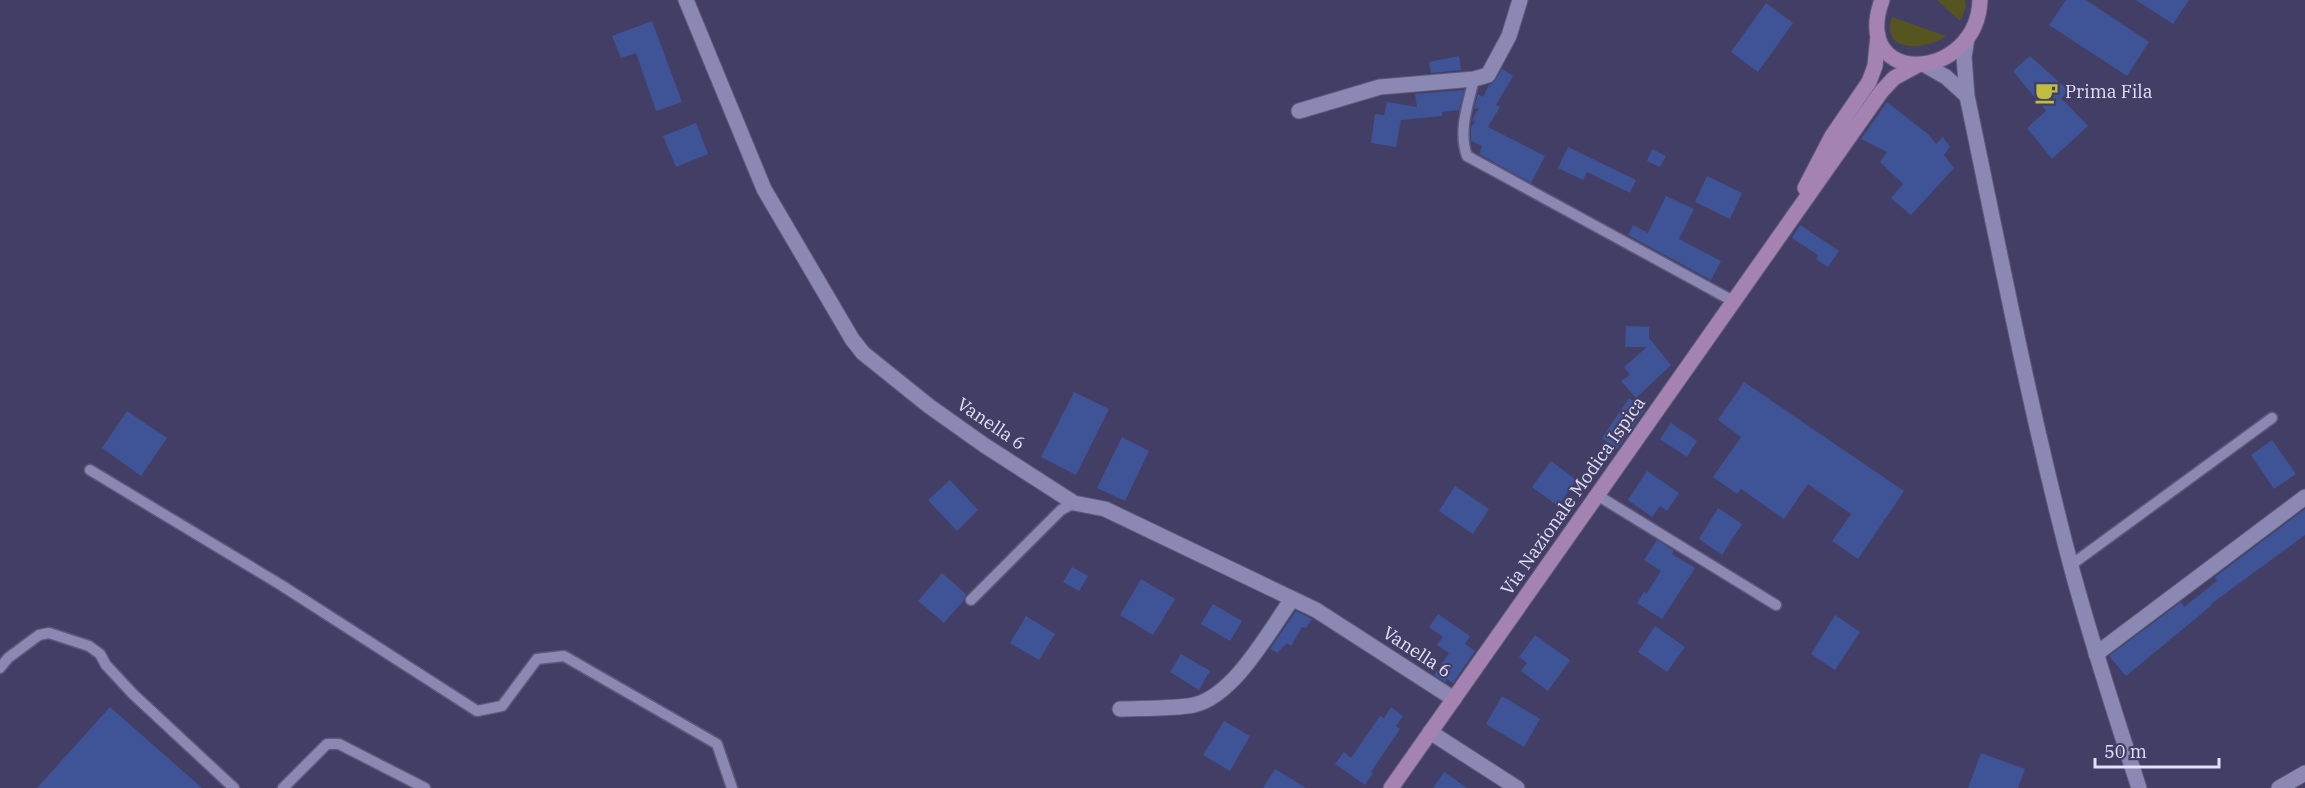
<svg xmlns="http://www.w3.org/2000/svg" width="2305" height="788" viewBox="0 0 2305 788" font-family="'IBM Plex Serif',serif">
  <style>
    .green { fill: #565520 }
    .building { fill: #3f5496 }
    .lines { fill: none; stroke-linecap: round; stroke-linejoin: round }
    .service-casing { stroke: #5e597a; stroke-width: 13 }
    .minor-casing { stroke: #5e597a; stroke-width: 17 }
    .tertiary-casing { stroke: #5e597a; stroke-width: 17 }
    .secondary-casing { stroke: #5e597a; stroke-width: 17 }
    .service { stroke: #8c88b4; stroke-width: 10 }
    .minor { stroke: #8c88b4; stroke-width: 15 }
    .tertiary { stroke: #8c88b4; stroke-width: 15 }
    .secondary { stroke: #a482b1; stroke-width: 15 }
    .labels { text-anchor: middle; stroke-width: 4.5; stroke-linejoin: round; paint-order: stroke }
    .poi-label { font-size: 18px; fill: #e2e0f8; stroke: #433e65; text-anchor: start }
    .street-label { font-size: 18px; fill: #e2e0f8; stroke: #433e65 }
  </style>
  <rect width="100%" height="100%" fill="#433e65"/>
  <!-- green -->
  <path class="green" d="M1937,0H1965L1966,7L1960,21Z
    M1892,17L1946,36C1925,51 1880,53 1892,17Z"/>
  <!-- building -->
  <path class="building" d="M2066,0H2086L2149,42L2127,76L2049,25Z
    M2136,0H2189L2173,24Z
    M1766,3L1793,23L1758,72L1731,52Z
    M652,21L682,102L656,111L636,53L621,58L612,36Z
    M1459,56L1461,70L1431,73L1429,62Z
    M2030,56L2069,91L2061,98L2088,126L2052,159L2027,128L2046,111L2013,71Z
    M1502,69L1513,76L1496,105L1500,107L1488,127L1545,156L1531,183L1479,154L1482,146L1471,141V128L1475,121L1472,120L1479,108L1474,109L1478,94L1483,97L1489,85L1494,82Z
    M1464,90L1459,110L1442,112V116L1401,120L1396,147L1371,143L1375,114L1384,115L1387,102L1417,107L1415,94Z
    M1887,102L1928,134L1936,144L1943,137L1950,147L1944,155L1954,168L1911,215L1891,198L1903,184L1880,162L1887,152L1861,139Z
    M696,123L708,154L676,167L663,136Z
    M1568,147L1636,180L1630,193L1587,172L1583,180L1558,168Z
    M1652,149L1666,156L1660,167L1647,161Z
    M1707,176L1742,193L1730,219L1695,202Z
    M1666,196L1694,209L1679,239L1721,261L1711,280L1628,235L1633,225L1648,233Z
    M1800,225L1839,251L1828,267L1816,259L1818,255L1792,238Z
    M1626,326L1649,327V338L1671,365L1636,398L1621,381L1630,375L1624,367L1647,347H1625Z
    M1744,382L1904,491L1858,559L1832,541L1851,514L1808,484L1784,519L1741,489L1737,494L1713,477L1741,437L1718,420Z
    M1074,392L1109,409L1076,475L1041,457Z
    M1629,398L1645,409L1617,449L1602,438Z
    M127,411L167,438L141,476L102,448Z
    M1671,423L1697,441L1687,457L1660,439Z
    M1122,437L1149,451L1125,501L1097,488Z
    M2272,440L2296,474L2274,489L2251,455Z
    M1551,461L1576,480L1558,506L1532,487Z
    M1647,471L1679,493L1667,511L1660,506L1652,517L1628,500Z
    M950,480L978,510L957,531L928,500Z
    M1455,486L1489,509L1473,534L1439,511Z
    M1718,508L1742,524L1722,555L1699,539Z
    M2305,509V535L2211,604L2212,605L2126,676L2109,656L2181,602L2184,607L2217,581L2215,577Z
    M1657,540L1674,551L1672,554L1695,568L1662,619L1637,603L1644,592L1647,593L1661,571L1644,560Z
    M1072,567L1088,576L1079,591L1063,582Z
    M942,573L966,594L964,600L944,623L918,601Z
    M1141,579L1175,599L1153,635L1120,615Z
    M1213,604L1242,621L1230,641L1201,624Z
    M1296,611L1312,619L1306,628L1302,627L1291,646L1287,643L1277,653L1270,649Z
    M1438,614L1470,636L1465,644L1475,651L1453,683L1447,679L1445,682L1434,675L1449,653L1437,645L1443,637L1429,627Z
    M1835,615L1860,632L1835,670L1811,654Z
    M1026,616L1055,634L1039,660L1010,643Z
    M1655,626L1685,647L1667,672L1638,652Z
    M1535,635L1570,660L1548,691L1521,671L1527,663L1519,657Z
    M1181,654L1210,671L1199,690L1170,672Z
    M1502,696L1540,719L1524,747L1486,724Z
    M110,707L202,788H37Z
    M1391,707L1403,716L1396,726L1400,729L1371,772L1373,773L1365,785L1335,764L1344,752L1351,758L1380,716L1384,718Z
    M1224,721L1250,736L1230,771L1203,755Z
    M1981,753L2025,769L2018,788H1968Z
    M1275,769L1306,788H1263Z
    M1444,772L1467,788H1433Z"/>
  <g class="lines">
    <defs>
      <path id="service" d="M1474,79C1468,104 1458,131 1467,156L1733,301
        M90,470L281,585L477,711L502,706L537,659L564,656L717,744L732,788
        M1597,495L1776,605
        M2071,565L2272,418
        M971,600L1061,510L1074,503
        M0,668L8,658L39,635L49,633L89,646L100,654L106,665L133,694L234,788
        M283,788L327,744H339L425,788"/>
      <path id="minor" d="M686,0L764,189L852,339L863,353L929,406L984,445L1074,503L1105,509L1316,610L1454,699
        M1299,111L1380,87L1474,79L1488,75L1509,36L1520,0
        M2096,654L2305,497
        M1120,709C1143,708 1172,709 1194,705C1235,695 1269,631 1292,599
        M1430,732L1517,788
        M2279,788L2305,773"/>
      <path id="tertiary" d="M1967,38L1964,57L1967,96C2000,253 2030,411 2071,566C2091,641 2115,714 2139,788
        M1925,65L1946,77L1967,96"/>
      <path id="secondary" d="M1882,0C1850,88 1977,83 1980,0
        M1805,188L1832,136L1869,82L1875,66L1878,35
        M1391,788L1881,92L1894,78L1918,65"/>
    </defs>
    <!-- service casing -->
    <use href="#service" class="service-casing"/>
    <!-- minor casing -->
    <use href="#minor" class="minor-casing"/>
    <!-- tertiary casing -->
    <use href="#tertiary" class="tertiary-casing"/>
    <!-- secondary casing -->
    <use href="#secondary" class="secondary-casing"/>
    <!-- service -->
    <use href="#service" class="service"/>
    <!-- minor -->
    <use href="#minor" class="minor"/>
    <!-- tertiary -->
    <use href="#tertiary" class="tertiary"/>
    <!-- secondary -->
    <use href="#secondary" class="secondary"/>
  </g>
  <!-- icons -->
  <defs>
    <symbol id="cafe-bare" viewBox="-9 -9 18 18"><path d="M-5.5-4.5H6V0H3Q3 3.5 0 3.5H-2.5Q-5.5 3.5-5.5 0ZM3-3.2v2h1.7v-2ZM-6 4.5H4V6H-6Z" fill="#bfbe41" stroke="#433e65" stroke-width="2.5" paint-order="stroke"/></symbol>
  </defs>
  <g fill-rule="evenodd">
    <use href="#cafe-bare" x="2030" y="76" width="33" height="33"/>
  </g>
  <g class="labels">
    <!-- poi labels -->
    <g class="poi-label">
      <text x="2065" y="98">Prima Fila</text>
    </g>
    <!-- street labels -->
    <g class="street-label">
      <text transform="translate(991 424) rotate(34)" y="6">Vanella 6</text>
      <text transform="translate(1573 496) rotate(-55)" y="6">Via Nazionale Modica Ispica</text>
      <text transform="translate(1417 652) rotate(33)" y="6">Vanella 6</text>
    </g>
  </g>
  <!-- scale -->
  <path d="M2095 758v9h124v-9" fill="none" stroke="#e2e0f8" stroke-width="3"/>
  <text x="2104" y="758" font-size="18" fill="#e2e0f8" stroke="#433e65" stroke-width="4.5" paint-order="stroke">50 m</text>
</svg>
